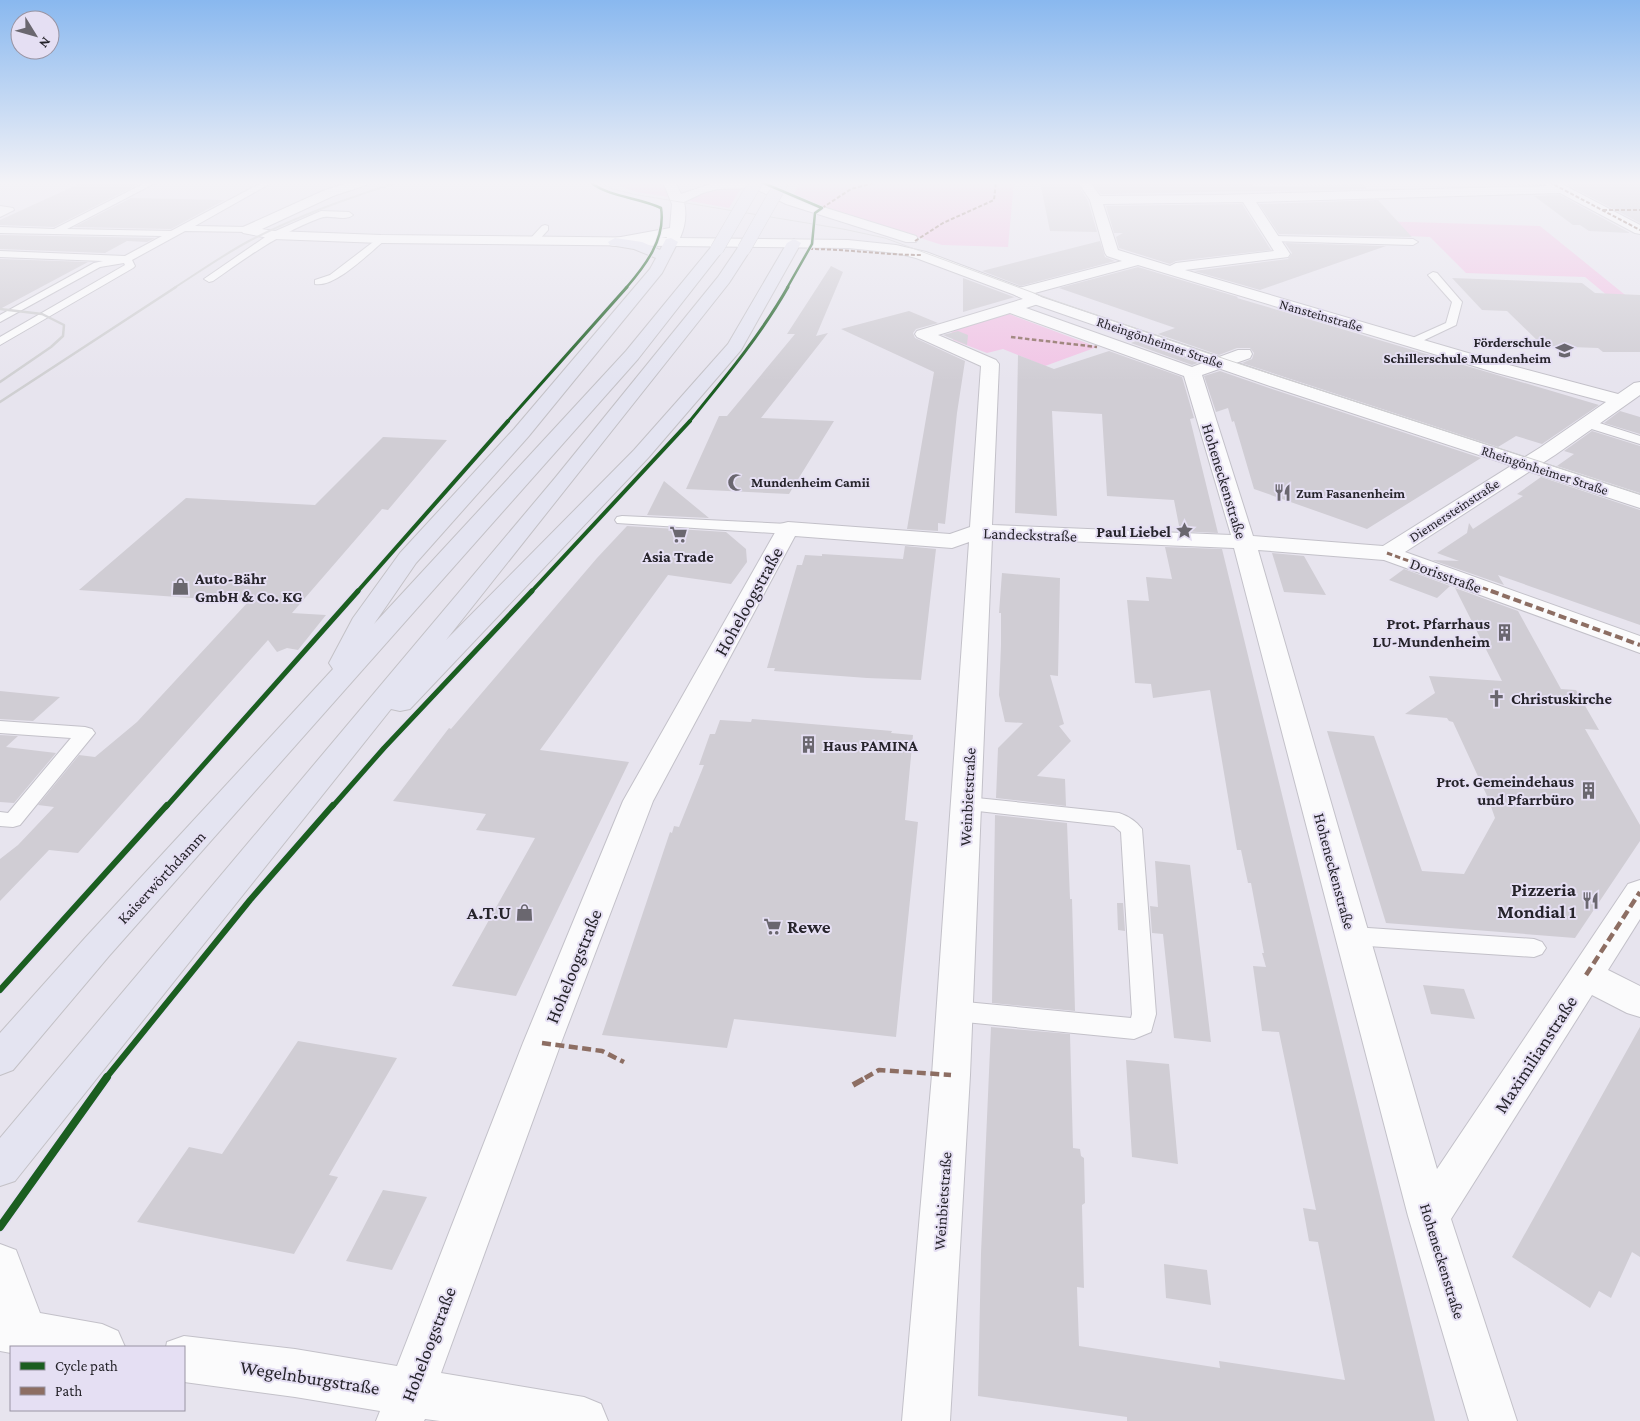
<svg xmlns="http://www.w3.org/2000/svg" width="1640" height="1421" viewBox="0 0 1640 1421" font-family="'Crimson Pro',serif">
  <style>
    .green { fill: #f1c4e5 }
    .building { fill: #d0cdd4 }
    .lines { fill: none; stroke-linecap: round; stroke-linejoin: round }
    .lane-casing { stroke: #c3c1c9; stroke-width: 2 }
    .street-casing { stroke: #c3c1c9; stroke-width: 2 }
    .secondary-casing { stroke: #c3c1c9; stroke-width: 2 }
    .highway-casing { stroke: #c3c1c6; stroke-width: 2 }
    .lane { fill: #fbfbfc; fill-rule: evenodd }
    .street { fill: #fbfbfc; fill-rule: evenodd }
    .secondary { fill: #fbfbfc; fill-rule: evenodd }
    .highway { fill: #e4e4f1; fill-rule: evenodd }
    .tram { stroke: #cfcfd1; stroke-width: 1 }
    .rail-far1 { stroke: #cfcfd1; stroke-width: 2 }
    .rail { stroke: #cfcfd1; stroke-width: 2.5 }
    .highway-bridge-casing { stroke: #c3c1c6; stroke-width: 14; stroke-linecap: butt }
    .highway-bridge { stroke: #e4e4f1; stroke-width: 13 }
    .quiet-far5 { stroke: #8d6e63; stroke-width: 2; stroke-dasharray: 4 2; stroke-linecap: butt }
    .quiet-far4 { stroke: #8d6e63; stroke-width: 2.5; stroke-dasharray: 4.5 2.5; stroke-linecap: butt }
    .quiet-far3 { stroke: #8d6e63; stroke-width: 3; stroke-dasharray: 5.5 3; stroke-linecap: butt }
    .quiet-far2 { stroke: #8d6e63; stroke-width: 4; stroke-dasharray: 8 4; stroke-linecap: butt }
    .quiet-far1 { stroke: #8d6e63; stroke-width: 4.5; stroke-dasharray: 9 4.5; stroke-linecap: butt }
    .quiet { stroke: #8d6e63; stroke-width: 5.5; stroke-dasharray: 12 5.5; stroke-linecap: butt }
    .cycleway-far5-casing { stroke: #e5dff3; stroke-width: 4 }
    .cycleway-far4-casing { stroke: #e5dff3; stroke-width: 5 }
    .cycleway-far3-casing { stroke: #e5dff3; stroke-width: 6 }
    .cycleway-far2-casing { stroke: #e5dff3; stroke-width: 8 }
    .cycleway-far1-casing { stroke: #e5dff3; stroke-width: 9 }
    .cycleway-casing { stroke: #e5dff3; stroke-width: 11 }
    .cycleway-far5 { stroke: #1b5e20; stroke-width: 2.5 }
    .cycleway-far4 { stroke: #1b5e20; stroke-width: 3 }
    .cycleway-far3 { stroke: #1b5e20; stroke-width: 4 }
    .cycleway-far2 { stroke: #1b5e20; stroke-width: 5 }
    .cycleway-far1 { stroke: #1b5e20; stroke-width: 6 }
    .cycleway { stroke: #1b5e20; stroke-width: 8 }
    .labels { text-anchor: middle; stroke-width: 4; stroke-linejoin: round; paint-order: stroke }
    .far-street-label { font-size: 14px; fill: #26242b; stroke: #e5dff3 }
    .far-poi-label { font-size: 14px; font-weight: bold; fill: #26242b; stroke: #e5dff3; text-anchor: start }
    .street-label { font-size: 16px; fill: #26242b; stroke: #e5dff3 }
    .poi-label { font-size: 16px; font-weight: bold; fill: #26242b; stroke: #e5dff3; text-anchor: end }
    .near-street-label { font-size: 19px; fill: #26242b; stroke: #e5dff3 }
    .near-poi-label { font-size: 19px; font-weight: bold; fill: #26242b; stroke: #e5dff3; text-anchor: end }
  </style>
  <rect width="100%" height="100%" fill="#e7e4ee"/>
  <!-- green -->
  <path class="green" d="M611,182H662L669,197L636,192Z
    M800,182H1014L1008,247L942,245L819,205L794,194Z
    M742,186L729,208L690,201C700,185 725,188 742,186Z
    M1374,221L1540,226L1640,307L1637,320L1585,277L1466,273L1430,237L1386,235Z
    M1009,314L1097,347L1045,366L1003,349L987,353L953,340L951,333L957,329Z"/>
  <!-- building -->
  <path class="building" d="M83,182H143L54,227L0,225V220Z
    M1040,182H1076L1088,201L1097,232L1050,231Z
    M1092,182H1255L1251,187L1363,184L1367,189L1101,194Z
    M1562,182L1640,184V223Z
    M1560,195L1630,233L1589,231L1580,225H1573L1534,196Z
    M131,198L225,200L171,229L74,227Z
    M1378,200L1412,237L1279,234L1259,204Z
    M1242,204L1271,250L1176,261L1170,264L1119,248L1116,237L1123,233H1114L1106,206Z
    M0,235L155,238L147,242L127,241L105,253L0,249Z
    M1100,241L1105,257L1115,261L1021,286L982,271Z
    M1285,243L1386,246L1260,290L1194,271L1288,259L1292,253Z
    M0,259L88,262L0,309Z
    M831,266L843,272L816,336L828,333L761,418L834,421L789,494L686,489L719,416H727L795,334H787Z
    M1138,267L1238,297L1237,298L1599,405L1542,444L1516,436L1498,447L1242,363L1252,359L1254,353L1250,348H1237L1219,355L1158,334L1175,328L1059,288Z
    M963,278L1014,297H1015L963,312Z
    M1452,278L1582,283L1595,293L1640,295V352H1603L1598,348L1543,346L1507,311L1482,310Z
    M909,311L938,323L916,329L913,333L915,338L965,361L957,413L945,524L938,523V531L907,529L934,372L841,329Z
    M958,331L968,335L967,345L943,335Z
    M1136,341L1198,363L1192,365L1131,343Z
    M1109,351L1182,377L1194,418L1190,419L1218,533L1180,531L1174,500L1107,496L1102,414L1052,411L1057,516L1015,513L1018,355L1054,369Z
    M1220,371L1272,389L1481,458L1367,529L1254,489L1234,421L1232,422L1228,408L1216,412L1204,376Z
    M1620,411L1640,417V434L1604,423Z
    M1592,431L1640,446V493L1557,466L1574,454L1564,451Z
    M383,437L447,440L388,510L382,509L292,613L326,615L298,650L287,648L277,652L268,640L78,853L49,850L0,901V859L18,845L54,807L38,805L79,755L95,757L137,722L248,602L79,590L186,498L315,505Z
    M1541,477L1640,510V625L1498,575L1504,585L1432,560L1459,561L1437,553L1467,533L1469,523L1473,529L1523,496L1517,494Z
    M664,481L709,518L647,515Z
    M627,526L726,532L746,549L747,562L731,584L668,575L540,750L629,762L516,996L452,986L535,838L476,830L486,814L393,801L449,728L451,729L597,558Z
    M905,546L936,549L921,680L867,678L774,671L775,668H767L797,565H802L805,555L822,556V554L903,559Z
    M1165,547L1222,549L1435,1421H1127V1417L978,1396L981,1253L991,1027L1070,1034L1073,1148L1080,1149L1081,1156L1084,1158L1085,1203L1082,1205L1084,1288L1077,1287L1079,1346L1220,1368L1219,1361L1345,1380L1318,1242L1309,1241L1303,1208L1316,1210L1279,1032L1262,1031L1253,966L1266,967L1262,953H1264L1251,883H1248L1241,850H1237L1210,690L1153,698L1151,684L1135,683L1127,600L1149,601L1146,577L1172,579Z
    M1272,553L1304,556L1326,595L1284,592Z
    M1404,569L1450,586L1437,598L1389,580Z
    M1002,573L1060,578L1058,676L1050,675L1064,724L1059,726L1071,741L1037,776L1065,779L1066,806L996,798L998,748L1023,723L1005,722L999,695L1001,645V613H999Z
    M1455,588L1518,611L1561,689L1576,690L1599,730L1585,729L1640,825V841L1575,938L1386,923L1327,731L1374,736L1422,871L1464,874L1495,818L1488,798L1453,722L1449,721L1447,718L1405,714L1435,693L1429,676L1502,681Z
    M0,691L60,697L33,721L0,719Z
    M752,719L892,731L891,733L913,735L905,820L918,822L896,1037L734,1019L727,1048L602,1035L670,832L672,833L674,826L679,827L704,765H699L710,734H715L720,720L751,722Z
    M0,735L18,736L6,747L56,753L14,803L0,802Z
    M995,815L1067,823L1070,899H1072L1075,1011L992,1003Z
    M1155,861L1190,865L1211,1042L1174,1038L1163,934L1152,933L1150,906L1158,907Z
    M1117,903H1123L1125,931L1118,930Z
    M1423,985L1464,989L1475,1019L1431,1014Z
    M1640,1027V1257L1632,1252L1611,1298L1599,1291L1590,1308L1512,1257Z
    M298,1041L397,1058L329,1175L338,1177L294,1254L137,1222L189,1147L222,1154Z
    M1126,1060L1169,1064L1178,1164L1132,1157Z
    M383,1190L427,1197L392,1270L346,1261Z
    M1164,1264L1207,1270L1211,1305L1166,1298Z"/>
  <g class="lines">
    <defs>
      <path id="lane" d="M147,182H157L67,229L171,231L263,182H273L195,226L248,227L251,228V232L185,231L132,260L135,266L133,268L0,345V337L125,265L124,263L100,267L0,322V315L94,263L103,261L0,257V251L125,256L162,236L0,233V227L54,229Z
        M0,206L13,208L14,210L0,217Z
        M321,211L349,212L353,215C345,222 330,214 320,218C280,233 247,257 213,281L209,282L204,279L271,233Z
        M545,225L548,226V230L536,243H530V239L542,226Z
        M381,236L384,237V241C369,253 335,288 315,284V280L330,275Z
        M1273,236L1413,239L1418,242L1413,245L1270,241L1268,239Z
        M1433,272L1437,273L1462,302L1456,325L1416,344H1408L1406,342L1408,340L1446,323L1452,302L1428,275Z
        M1587,419L1640,436V444L1582,426L1581,423Z
        M622,516L788,524L793,526L796,529L793,532L788,534L617,523L615,520L617,517Z
        M0,721L85,727L92,729L95,733L20,825L13,827L0,826V812L8,813L71,738L0,733Z
        M967,797L1119,813C1128,816 1136,821 1142,829L1156,1014L1151,1032L1134,1039L955,1021L946,1018L943,1011L946,1004L955,1001L1131,1018L1132,1014L1121,832L1114,826L960,809L957,804L960,799Z
        M1353,927L1534,939L1542,942L1546,948L1542,954L1534,957L1353,945L1345,942L1341,936L1345,930Z"/>
      <path id="street" d="M351,182H368L366,185L333,196L262,229L274,231L381,235L671,238L678,242L671,246L381,243L274,239L243,233L241,230L243,227L325,190Z
        M1078,182H1090L1100,196L1217,195L1547,186L1543,182H1558L1640,225V234L1635,233L1560,193L1256,202L1290,254L1288,257L1185,270L1509,365L1618,394L1634,383L1640,382V395L1555,455L1405,552L1640,636V653L1384,560L1258,550L1437,1169L1628,884L1640,880V919L1608,970L1640,986V1017L1627,1013L1592,995L1451,1219L1517,1421H1469L1408,1216L1234,548L992,538L970,1075L950,1421H902L932,1075L969,542L952,548L795,536L653,801L561,1043L441,1373L584,1397L601,1404L608,1421H440L425,1419L424,1421H376L380,1411L295,1397L184,1382V1347H166L167,1342L184,1336L295,1349L397,1366L523,1043L623,801L777,529L780,524L788,522L950,534L970,527L981,366L917,337L915,334L917,331L1036,295L1041,297L1044,300L1041,303L1026,308L1192,367L1238,350H1250L1252,354L1250,358L1202,375L1253,536L1383,546L1541,447L1606,402L1497,373L1138,265L1020,297L1015,295L1012,292L1015,289L1122,261L1107,256L1105,253L1090,200ZM1243,202L1274,251L1176,263L1170,266L1118,250L1103,204ZM1010,313L1184,376L1231,535L992,525L999,364L996,360L938,335Z
        M0,1244L16,1250L40,1313L102,1324L118,1331L125,1347H11V1353L0,1351Z"/>
      <path id="secondary" d="M663,182H675L681,194L717,182H761L794,198L916,236L918,239L916,242H906L786,204L754,188L717,189L703,193L684,202C687,215 685,227 680,238L848,240L896,245L926,252L1025,289L1041,297L1285,379L1640,495V508L1273,387L1031,303L1015,295L916,258L896,253L848,248L671,246L664,242L667,237L615,246L610,245L608,242L610,239L670,228L672,204Z"/>
      <path id="highway" d="M615,238L642,242L660,250L666,239L671,238L678,242L662,273L528,437L416,563L374,624L626,351L712,246H722L724,249L638,359L109,956L13,1070L0,1075V1033L85,938L333,669L329,663L353,618L400,553L514,429L650,269L656,258L634,249L610,245L608,242Z
        M794,239L801,243L741,350L648,458L410,709L400,711L391,709L15,1181L0,1186V1138L555,478L718,277L739,246H749L751,249L729,283L446,640L634,450L728,344L787,243Z"/>
    </defs>
    <!-- lane casing -->
    <use href="#lane" class="lane-casing"/>
    <!-- street casing -->
    <use href="#street" class="street-casing"/>
    <!-- secondary casing -->
    <use href="#secondary" class="secondary-casing"/>
    <!-- highway casing -->
    <use href="#highway" class="highway-casing"/>
    <!-- lane -->
    <use href="#lane" class="lane"/>
    <!-- street -->
    <use href="#street" class="street"/>
    <!-- secondary -->
    <use href="#secondary" class="secondary"/>
    <!-- highway -->
    <use href="#highway" class="highway"/>
    <!-- tram -->
    <path class="tram" d="M601,182L610,188L632,194L843,229L885,238L1053,300L1228,360L1640,494"/>
    <!-- rail-far1 -->
    <path class="rail-far1" d="M174,288C199,272 223,255 249,241C297,216 347,198 399,182"/>
    <!-- rail -->
    <path class="rail" d="M0,309L42,314L64,325L63,336L51,347L0,382
      M0,402L176,287"/>
    <defs>
      <path id="highway-bridge" d="M717,249L756,182
        M744,249L782,182"/>
    </defs>
    <!-- highway-bridge casing -->
    <use href="#highway-bridge" class="highway-bridge-casing"/>
    <!-- highway-bridge -->
    <use href="#highway-bridge" class="highway-bridge"/>
    <!-- quiet-far5 -->
    <path class="quiet-far5" d="M1549,182L1640,230
      M822,208L851,189L877,182
      M1603,210H1640
      M915,241L943,223L994,200L996,182
      M809,249C847,249 884,255 921,255"/>
    <!-- quiet-far4 -->
    <path class="quiet-far4" d="M1011,337L1097,347"/>
    <!-- quiet-far3 -->
    <path class="quiet-far3" d="M1387,553L1494,592"/>
    <!-- quiet-far2 -->
    <path class="quiet-far2" d="M1491,591L1640,645"/>
    <!-- quiet-far1 -->
    <path class="quiet-far1" d="M1586,975L1640,892
      M542,1043L602,1051L624,1062
      M865,1078L879,1070L951,1075"/>
    <!-- quiet -->
    <path class="quiet" d="M853,1085L867,1077"/>
    <defs>
      <path id="cycleway-far5" d="M590,182C611,198 638,197 661,208C666,239 645,266 626,288
        M761,182L822,208L815,213L812,244L787,288"/>
      <path id="cycleway-far4" d="M507,422L627,287
        M689,422C724,379 760,336 788,287"/>
      <path id="cycleway-far3" d="M357,592L508,421
        M531,592L690,421"/>
      <path id="cycleway-far2" d="M166,807L358,591
        M332,807L384,748L532,591"/>
      <path id="cycleway-far1" d="M0,990L167,805
        M106,1078L250,900L333,805"/>
      <path id="cycleway" d="M0,1227L107,1077"/>
    </defs>
    <!-- cycleway-far5 casing -->
    <use href="#cycleway-far5" class="cycleway-far5-casing"/>
    <!-- cycleway-far4 casing -->
    <use href="#cycleway-far4" class="cycleway-far4-casing"/>
    <!-- cycleway-far3 casing -->
    <use href="#cycleway-far3" class="cycleway-far3-casing"/>
    <!-- cycleway-far2 casing -->
    <use href="#cycleway-far2" class="cycleway-far2-casing"/>
    <!-- cycleway-far1 casing -->
    <use href="#cycleway-far1" class="cycleway-far1-casing"/>
    <!-- cycleway casing -->
    <use href="#cycleway" class="cycleway-casing"/>
    <!-- cycleway-far5 -->
    <use href="#cycleway-far5" class="cycleway-far5"/>
    <!-- cycleway-far4 -->
    <use href="#cycleway-far4" class="cycleway-far4"/>
    <!-- cycleway-far3 -->
    <use href="#cycleway-far3" class="cycleway-far3"/>
    <!-- cycleway-far2 -->
    <use href="#cycleway-far2" class="cycleway-far2"/>
    <!-- cycleway-far1 -->
    <use href="#cycleway-far1" class="cycleway-far1"/>
    <!-- cycleway -->
    <use href="#cycleway" class="cycleway"/>
  </g>
  <!-- sky -->
  <linearGradient id="sky" x2="0" y2="1"><stop stop-color="#89b8ef"/><stop offset="0.48" stop-color="#f4f3f7"/><stop offset="1" stop-color="#f4f3f7" stop-opacity="0"/></linearGradient>
  <rect width="1640" height="381" fill="url(#sky)"/>
  <!-- icons -->
  <defs>
    <symbol id="school-bare" viewBox="-9 -9 18 18"><path d="M0-5L7-2L0 1L-7-2ZM-4 1L0 2.5L4 1V4Q0 6-4 4Z" fill="#6a676f" stroke="#e5dff3" stroke-width="2.5" paint-order="stroke"/></symbol>
    <symbol id="mosque-bare" viewBox="-9 -9 18 18"><path d="M3.5-4.9A6 6 0 1 0 3.5 4.9A5 5 0 1 1 3.5-4.9Z" fill="#6a676f" stroke="#e5dff3" stroke-width="2.5" paint-order="stroke"/></symbol>
    <symbol id="restaurant-bare" viewBox="-9 -9 18 18"><path d="M-5-6h1v4h1v-4h1v4h1v-4h1v5L-1.5 .5V6h-2V.5L-5-1ZM5-6V6H3V1.5H1.5Q1.5-4 5-6Z" fill="#6a676f" stroke="#e5dff3" stroke-width="2.5" paint-order="stroke"/></symbol>
    <symbol id="sight-bare" viewBox="-9 -9 18 18"><path d="M0-6L1.8-2.2L6-1.7L2.9 1.2L3.7 5.4L0 3.3L-3.7 5.4L-2.9 1.2L-6-1.7L-1.8-2.2Z" fill="#6a676f" stroke="#e5dff3" stroke-width="2.5" paint-order="stroke"/></symbol>
    <symbol id="supermarket-bare" viewBox="-9 -9 18 18"><path d="M-6-5.5h2.5l.6 2H6L4.5 2H-2.5L-4.4-4H-6ZM-1.5 3.2a1.3 1.3 0 1 0 .1 0ZM3 3.2a1.3 1.3 0 1 0 .1 0Z" fill="#6a676f" stroke="#e5dff3" stroke-width="2.5" paint-order="stroke"/></symbol>
    <symbol id="shop-bare" viewBox="-9 -9 18 18"><path d="M-5-2.5h2.3a2.7 3.5 0 0 1 5.4 0H5L5.5 6h-11ZM-1.5-2.5h3a1.5 2.3 0 0 0-3 0Z" fill="#6a676f" stroke="#e5dff3" stroke-width="2.5" paint-order="stroke"/></symbol>
    <symbol id="building-bare" viewBox="-9 -9 18 18"><path d="M-4-6H4V6H1V3H-1V6H-4ZM-2.5-4.3h1.7v1.8h-1.7ZM.8-4.3h1.7v1.8H.8ZM-2.5-1h1.7V.8h-1.7ZM.8-1h1.7V.8H.8Z" fill="#6a676f" stroke="#e5dff3" stroke-width="2.5" paint-order="stroke"/></symbol>
    <symbol id="church-bare" viewBox="-9 -9 18 18"><path d="M-1.2-6h2.4v3.5h3.3v2.4h-3.3V6h-2.4V-.1h-3.3v-2.4h3.3Z" fill="#6a676f" stroke="#e5dff3" stroke-width="2.5" paint-order="stroke"/></symbol>
  </defs>
  <g fill-rule="evenodd">
    <use href="#school-bare" x="1552" y="338" width="25" height="25"/>
    <use href="#mosque-bare" x="724" y="470" width="25" height="25"/>
    <use href="#restaurant-bare" x="1270" y="480" width="25" height="25"/>
    <use href="#sight-bare" x="1172" y="518" width="25" height="25"/>
    <use href="#supermarket-bare" x="666" y="522" width="25" height="25"/>
    <use href="#shop-bare" x="168" y="574" width="25" height="25"/>
    <use href="#building-bare" x="1492" y="620" width="25" height="25"/>
    <use href="#church-bare" x="1484" y="686" width="25" height="25"/>
    <use href="#building-bare" x="796" y="732" width="25" height="25"/>
    <use href="#building-bare" x="1576" y="778" width="25" height="25"/>
    <use href="#restaurant-bare" x="1578" y="888" width="25" height="25"/>
    <use href="#shop-bare" x="512" y="900" width="25" height="25"/>
    <use href="#supermarket-bare" x="760" y="914" width="25" height="25"/>
  </g>
  <g class="labels">
    <!-- far-street labels -->
    <g class="far-street-label">
      <text transform="translate(1321 315) rotate(16)" y="5">Nansteinstraße</text>
      <text transform="translate(1160 342) rotate(19)" y="5">Rheingönheimer Straße</text>
      <text transform="translate(1545 470) rotate(18)" y="5">Rheingönheimer Straße</text>
      <text transform="translate(1454 510) rotate(-33)" y="5">Diemersteinstraße</text>
    </g>
    <!-- far-poi labels -->
    <g class="far-poi-label">
      <text x="1551" y="347" text-anchor="end">Förderschule<tspan x="1551" dy="16">Schillerschule Mundenheim</tspan></text>
      <text x="751" y="487">Mundenheim Camii</text>
      <text x="1296" y="498">Zum Fasanenheim</text>
    </g>
    <!-- street labels -->
    <g class="street-label">
      <text transform="translate(1225 481) rotate(73)" y="6">Hoheneckenstraße</text>
      <text transform="translate(1030 534) rotate(2)" y="6">Landeckstraße</text>
      <text transform="translate(1446 575) rotate(20)" y="6">Dorisstraße</text>
      <text transform="translate(967 797) rotate(-87)" y="6">Weinbietstraße</text>
      <text transform="translate(1335 871) rotate(75)" y="6">Hoheneckenstraße</text>
      <text transform="translate(161 877) rotate(-47)" y="6">Kaiserwörthdamm</text>
      <text transform="translate(942 1201) rotate(-86)" y="6">Weinbietstraße</text>
      <text transform="translate(1443 1261) rotate(73)" y="6">Hoheneckenstraße</text>
    </g>
    <!-- poi labels -->
    <g class="poi-label">
      <text x="1171" y="537">Paul Liebel</text>
      <text x="678" y="562" text-anchor="middle">Asia Trade</text>
      <text x="195" y="584" text-anchor="start">Auto-Bähr<tspan x="195" dy="18">GmbH &amp; Co. KG</tspan></text>
      <text x="1490" y="629">Prot. Pfarrhaus<tspan x="1490" dy="18">LU-Mundenheim</tspan></text>
      <text x="1511" y="704" text-anchor="start">Christuskirche</text>
      <text x="823" y="751" text-anchor="start">Haus PAMINA</text>
      <text x="1574" y="787">Prot. Gemeindehaus<tspan x="1574" dy="18">und Pfarrbüro</tspan></text>
    </g>
    <!-- near-street labels -->
    <g class="near-street-label">
      <text transform="translate(748 601) rotate(-61)" y="7">Hoheloogstraße</text>
      <text transform="translate(573 966) rotate(-68)" y="7">Hoheloogstraße</text>
      <text transform="translate(1535 1054) rotate(-57)" y="7">Maximilianstraße</text>
      <text transform="translate(428 1344) rotate(-69)" y="7">Hoheloogstraße</text>
      <text transform="translate(310 1377) rotate(9)" y="7">Wegelnburgstraße</text>
    </g>
    <!-- near-poi labels -->
    <g class="near-poi-label">
      <text x="1576" y="896">Pizzeria<tspan x="1576" dy="22">Mondial 1</tspan></text>
      <text x="511" y="919">A.T.U</text>
      <text x="787" y="933" text-anchor="start">Rewe</text>
    </g>
  </g>
  <!-- legend -->
  <rect x="10" y="1346" width="175" height="65" fill="#e5dff3" stroke="#9994a3"/>
  <rect x="20" y="1362" width="25" height="8" fill="#1b5e20" stroke="#9994a3"/>
  <text x="55" y="1371" font-size="15" fill="#26242b">Cycle path</text>
  <rect x="20" y="1387" width="25" height="8" fill="#8d6e63" stroke="#9994a3"/>
  <text x="55" y="1396" font-size="15" fill="#26242b">Path</text>
  <!-- north arrow -->
  <g transform="translate(35 35) rotate(127)"><circle r="24" fill="#e5dff3" stroke="#9994a3"/>
  <path d="M0-4L9 19L0 12L-9 19Z" fill="#6a676f"/>
  <text y="-8" font-size="14" font-weight="bold" text-anchor="middle" fill="#26242b">N</text>
  </g>
</svg>
